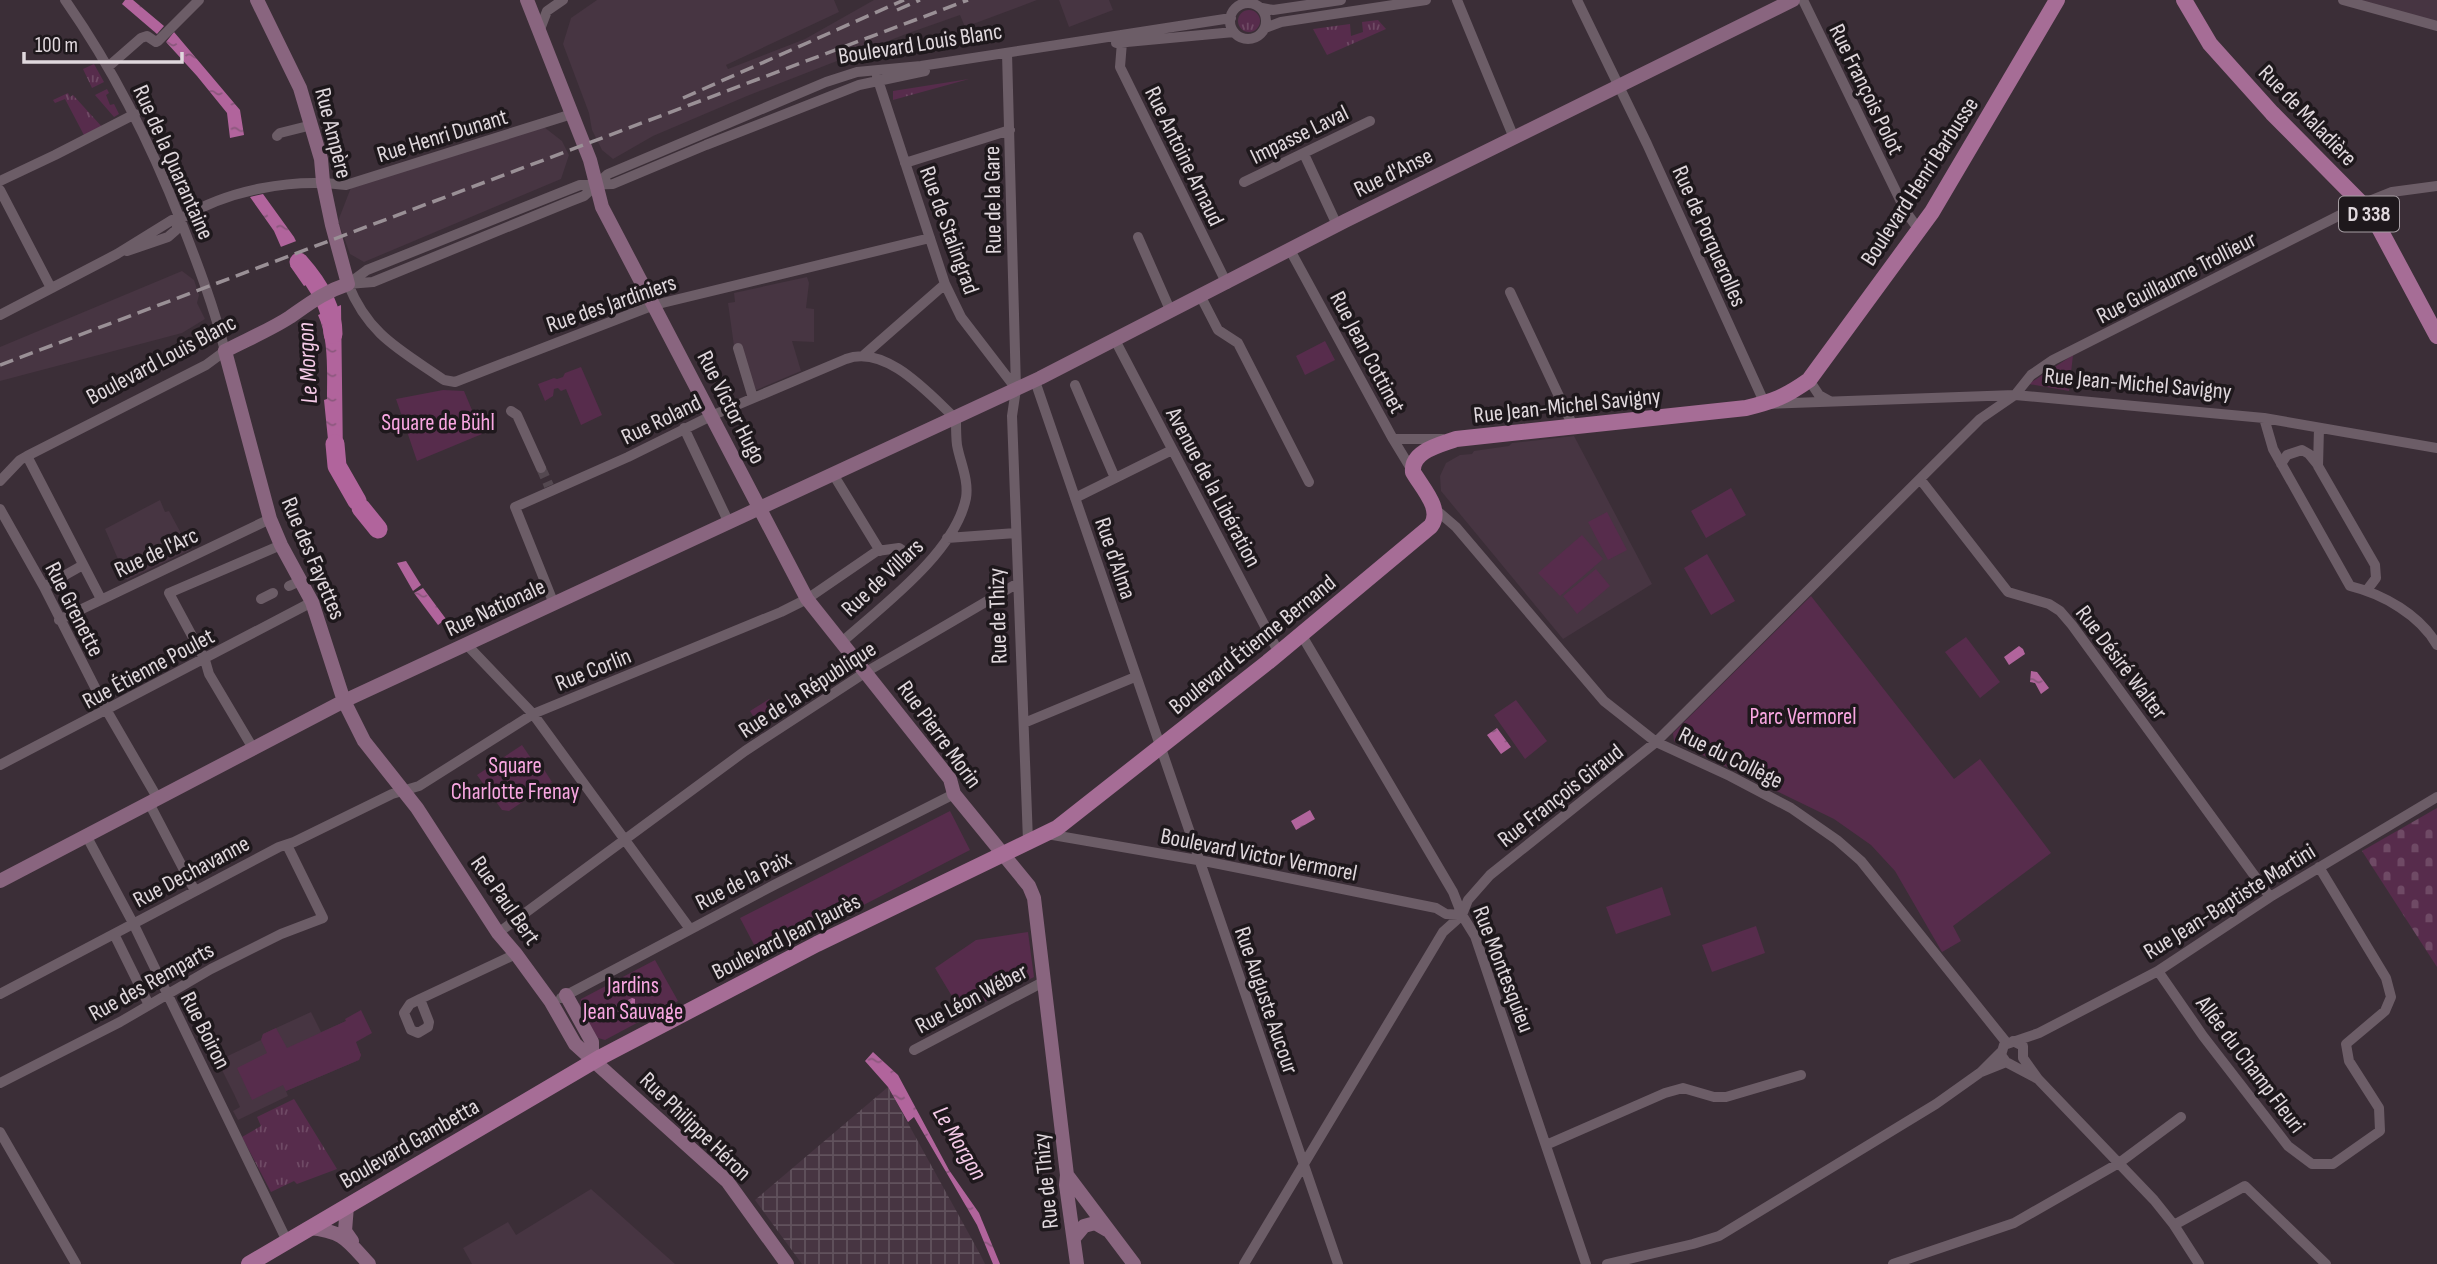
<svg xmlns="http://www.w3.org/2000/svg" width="2437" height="1264" viewBox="0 0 2437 1264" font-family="'Sofia Sans Condensed',sans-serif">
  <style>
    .built { fill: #473542 }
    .industrial { fill: url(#industrial-grid) }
    .grass { fill: url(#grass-tufts) }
    .cemetery { fill: url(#cemetery-stones) }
    .green { fill: #572c4c }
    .water { fill: url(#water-ripples) }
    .pier { fill: #3b2e37 }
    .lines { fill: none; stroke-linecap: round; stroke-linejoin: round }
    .river { stroke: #b1649c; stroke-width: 19 }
    .street-tunnel { stroke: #544850; stroke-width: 10; stroke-dasharray: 10 5; stroke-linecap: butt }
    .street { stroke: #6c5d67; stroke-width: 10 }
    .secondary { stroke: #89657f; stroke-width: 14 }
    .primary { stroke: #a66d96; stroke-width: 16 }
    .rail { stroke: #9a9096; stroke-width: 3.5; stroke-dasharray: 14 7; stroke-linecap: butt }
    .labels { text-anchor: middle; stroke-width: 7; stroke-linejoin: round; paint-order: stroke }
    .shield { fill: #1e181c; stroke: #a69ea3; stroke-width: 2 }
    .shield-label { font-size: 21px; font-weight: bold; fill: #e0d8dd }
    .street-label { font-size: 23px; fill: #e0d8dd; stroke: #1e181c }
    .park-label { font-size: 23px; fill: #f9a7e2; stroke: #1e181c }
    .water-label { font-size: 24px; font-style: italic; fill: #f5cbe8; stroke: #1e181c }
  </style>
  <defs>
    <pattern id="industrial-grid" width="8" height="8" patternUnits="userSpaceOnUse" patternTransform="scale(1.75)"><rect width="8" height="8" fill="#473542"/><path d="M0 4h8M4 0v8" fill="none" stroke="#61525d"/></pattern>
    <pattern id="grass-tufts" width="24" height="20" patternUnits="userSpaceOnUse" patternTransform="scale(1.75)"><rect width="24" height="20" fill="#572c4c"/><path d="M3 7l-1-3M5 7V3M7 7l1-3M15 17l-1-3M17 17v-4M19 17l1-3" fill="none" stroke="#6f4a65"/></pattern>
    <pattern id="cemetery-stones" width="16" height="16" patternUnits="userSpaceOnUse" patternTransform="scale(1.75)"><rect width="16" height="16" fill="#572c4c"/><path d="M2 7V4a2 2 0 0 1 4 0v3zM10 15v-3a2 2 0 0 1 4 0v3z" fill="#6f4a65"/></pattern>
    <pattern id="water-ripples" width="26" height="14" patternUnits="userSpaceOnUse" patternTransform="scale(1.75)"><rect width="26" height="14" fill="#b1649c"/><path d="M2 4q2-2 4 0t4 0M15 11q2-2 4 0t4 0" fill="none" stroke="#8a587c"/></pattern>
  </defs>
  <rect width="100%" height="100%" fill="#3b2e37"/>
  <!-- built -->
  <path class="built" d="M597,0H834L839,12L726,65L728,69L805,39L874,0H1037L965,27L960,15L906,34L747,96L653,136L613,159L602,150L592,130L589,113L563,44L571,18Z
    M1059,0H1109L1113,10L1069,27Z
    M2342,0H2437V25Z
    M544,127L562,141L569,155L561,179L364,262L350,254L338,221L352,185Z
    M182,271L194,280L199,295L197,303L205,319L182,333L0,381V347Z
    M807,277L809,283L806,308L814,309V342L792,341L801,371L754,391L734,346L728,303L735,302L734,293Z
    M1574,436L1652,584L1563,639L1441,491L1440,476L1446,463L1460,455L1472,454L1474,451L1509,446L1512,443Z
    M160,500L165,512L169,511L190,550L127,580L105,529Z
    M311,1012L321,1032L346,1021L361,1055L359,1060L286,1091L288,1096L238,1120L233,1111L240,1107L234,1094L222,1070L215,1073L211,1064L261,1040L263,1034Z
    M591,1189L675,1264H472L463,1248L508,1222L516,1235Z"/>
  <!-- industrial -->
  <path class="industrial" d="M888,1087L980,1254L985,1264H802L755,1200Z"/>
  <!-- grass -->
  <path class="grass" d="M1238 21a11 11 0 1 1 22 0a11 11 0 1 1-22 0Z
    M1378,20L1386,29L1327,55L1313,29L1350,24L1351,36L1363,32L1362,22Z
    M94,64L104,82L92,88L83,69Z
    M969,79L893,100V91Z
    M107,89L109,93L106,95L110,105L114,104L119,114L114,117L95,95Z
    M68,93L70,97L73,95L103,128L85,137L65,99L55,103L53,100Z
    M294,1099L337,1169L297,1184L294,1181L271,1192L242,1137L261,1126L257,1117Z"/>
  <!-- cemetery -->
  <path class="cemetery" d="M2437,808V967L2362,851Z"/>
  <!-- green -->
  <path class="green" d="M1325,341L1335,360L1305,375L1296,356Z
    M2073,355L2069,391L2029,384L2030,383Z
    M581,367L602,415L581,425L566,389L561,391L558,388L554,389L553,396L545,401L538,384L554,378L557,379L563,377L565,373Z
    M443,390L464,391L482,434L417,461L396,399Z
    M1731,488L1746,515L1706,538L1691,511Z
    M1607,512L1627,550L1608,560L1588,522Z
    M1582,535L1603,559L1560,596L1538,573Z
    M1707,554L1735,601L1711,615L1684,568Z
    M1596,569L1610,586L1577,614L1563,596Z
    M1811,596L1954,779L1980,759L2051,853L1953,926L1961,941L1942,952L1895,871L1871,845L1834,819L1674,741L1673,733Z
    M1966,637L2000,682L1980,698L1945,652Z
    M769,699L780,717L761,729L750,711Z
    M1516,700L1547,741L1525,759L1494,715Z
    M522,745L539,770L543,768L552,782L509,811L502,810L477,775Z
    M950,811L970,850L761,958L740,918Z
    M1662,887L1671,915L1616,934L1606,907Z
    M1756,926L1765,953L1712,972L1702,945Z
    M1028,932L1034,977L962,1013L935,968L976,940Z
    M655,960L678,1001L605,1040L598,1038L579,1006L581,999Z
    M361,1010L372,1033L356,1042L361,1055L359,1060L286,1091L283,1085L252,1100L237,1068L267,1053L261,1040L263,1034L276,1028L287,1048L346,1021L345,1019Z"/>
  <!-- water -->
  <path class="water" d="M125,0H133L164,26L157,34L122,4Z
    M174,32L240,110L244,135L230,138L227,113L197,76L166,42Z
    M263,194L294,237L307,264L321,277L304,286L288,263L274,231L250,197Z
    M341,305L343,460L346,471L331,469L324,400L327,399C327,373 329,339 318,315Z
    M406,561L421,585L413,591L397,563Z
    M423,588L446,619L438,625L414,593Z
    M2019,646L2023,649L2025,654L2009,665L2004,657Z
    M2031,671L2037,672L2049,688L2041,694L2035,683L2030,682Z
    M1497,728L1511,747L1501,754L1487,735Z
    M1310,810L1315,819L1296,830L1291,821Z
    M632,998L635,999V1004L612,1016L608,1015V1010Z
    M873,1052L898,1075L949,1170L979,1213L1000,1264H993L977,1225L914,1117L908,1122L888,1087L865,1061Z"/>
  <!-- pier -->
  <path class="pier" d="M299,240L306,255L302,257L306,256L309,260L286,267L278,248Z"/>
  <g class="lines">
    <!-- river -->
    <path class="river" d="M299,262C316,281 333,307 333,334
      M335,444L337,466L357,501
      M361,508L378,529"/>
    <!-- street-tunnel -->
    <path class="street-tunnel" d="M541,468L549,486"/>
    <!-- street -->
    <path class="street" d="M1457,0L1514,138
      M1577,0L1647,144L1765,404L2015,395L2264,418L2437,448
      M1803,0L1906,212L1919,230
      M2343,0L2437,26
      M1230 21a18 18 0 1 1 36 0a18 18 0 1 1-36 0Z
      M1262,8L1273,10L1341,0
      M1265,28L1281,22L1426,0
      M539,32L547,11L563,0
      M1122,42L1120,67L1227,284
      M1116,43L1234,32
      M1007,53L1016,389L1012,416L1028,841
      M109,66L141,38L147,36L156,42L158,41L199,0
      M877,77L945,284L961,317L1014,386
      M277,136L280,133L312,125
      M1304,154L1337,225
      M905,163L1010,130
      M0,181L55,155L135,114
      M1244,182L1370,121
      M0,190L51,288
      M1138,237L1171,312
      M1290,250L1393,439L1413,472
      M127,251L168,237L176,230L180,219
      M348,284L373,282L571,201L584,196L608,174L826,82L857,72L921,66L1231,18
      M348,284L367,270L580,185L613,184L706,145L859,85L925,71
      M348,284C369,336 401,350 444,380L455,382L654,305L930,238
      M1510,292L1573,426
      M1201,297L1218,330L1238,343L1309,482
      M0,315L117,254L172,220L180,219C228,190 291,178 346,185L572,114
      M1115,340L1279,653
      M738,348L753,398
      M864,355L945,284
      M1809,380L1819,395L1828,400
      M1035,381L1338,1264
      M1075,385L1115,478
      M511,411L517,415L541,468
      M2264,418L2273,449L2350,586C2383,594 2420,615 2437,645
      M684,428L729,523
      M2319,428L2318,466L2375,565L2376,578L2367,590
      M1393,439H1442
      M27,456L101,599
      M2281,464L2287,455L2302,450L2309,454L2318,465
      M833,474L880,551
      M1920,479L2008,592L2049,604L2060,611L2072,625L2270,897
      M0,481L20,460L27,456L206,365L225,351C214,307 198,265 182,224C151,144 114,70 65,0
      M1075,498L1172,450
      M0,509L44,587L107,711L158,799
      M1435,509L1456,527L1604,701L1656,742L1730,776L1791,808L1837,840L1861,861L2006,1042
      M947,538L1016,533
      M289,586L300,581
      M44,587L83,565
      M261,599L273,593
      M554,604L515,507L628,457L711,416L846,359C886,344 929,394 956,419C956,427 956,437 957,445C960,462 969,480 966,498C955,553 882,606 842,642
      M59,620L270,519
      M1301,634L1453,892L1462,915L1475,936L1586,1264
      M467,645L533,714L690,929
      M1024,723L1135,677
      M254,750L209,674L205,660L169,593L281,545
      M0,765L312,602
      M149,803L195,891
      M1047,834L1209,862L1436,908L1446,914L1462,915
      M87,837L133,923L287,1241
      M498,933L745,751L866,672L1018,583
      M114,934L149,1005
      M2158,971L2203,1036L2288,1146L2312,1164H2333L2380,1131L2379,1108L2349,1061L2346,1044L2385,1011L2391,997L2386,978L2319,867
      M0,994L279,847L294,842L392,794L419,786L533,714L781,612L807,599L877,551L899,548L908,554
      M561,998L774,885L954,794
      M420,999L516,954
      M420,999L429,1022L428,1027L418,1033L411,1030L404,1013L410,1004Z
      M2013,1041L2023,1046V1058L2038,1079L2154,1200L2174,1225L2199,1264
      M914,1050L1045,981
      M2001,1052L1981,1072L2006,1062
      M2038,1079L2006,1062L2001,1055L2004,1045L2039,1033L2158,971L2270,897L2437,797
      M0,1083L120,1022L211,969L281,934L323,918L287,845
      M0,1132L76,1264
      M1546,1145L1665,1093L1683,1088L1714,1097H1726L1801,1075
      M2174,1225L2245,1186L2326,1264
      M1244,1264L1443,932L1462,915L1468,900L1490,875L1656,742L1980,419L2015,395L2031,375L2053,360L2362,204L2392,192L2437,186
      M1607,1264L1693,1244L1719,1236L1936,1104L1981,1072
      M1893,1264L2014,1223L2119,1163L2181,1117"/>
    <!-- secondary -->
    <path class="secondary" d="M257,0L300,88L321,159L323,182L332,225L348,284C324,292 310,303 290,317C270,330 246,340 225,351L270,519L281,545L312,602L344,701L364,741L417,808L498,933L516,954L551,1002L575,1044L727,1181L787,1264
      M527,0L590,160L602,207L807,599L950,779L954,794L1029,886L1034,898L1067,1175L1066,1185L1077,1264
      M0,881L344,701L1040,378L1345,221L1793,0
      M566,995L592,1042V1062
      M1067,1175L1134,1264
      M347,1206L345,1231L352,1241
      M309,1228C343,1231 347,1240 369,1264
      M1074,1238L1084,1226L1095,1223L1107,1230"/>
    <!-- primary -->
    <path class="primary" d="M2184,0L2210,44L2272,113L2362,204L2377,224L2437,336
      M249,1264L601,1057L817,944L1057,828L1268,662L1431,526C1443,509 1422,488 1413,472C1411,451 1440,445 1456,439L1746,408C1774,401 1785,397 1809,380L1932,212L2057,0"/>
    <!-- rail -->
    <path class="rail" d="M897,10L920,0
      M683,98L904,0
      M0,365L968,0"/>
  </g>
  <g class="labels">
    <!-- shield labels -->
    <rect class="shield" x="2339" y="196.5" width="60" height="35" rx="5"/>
    <g class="shield-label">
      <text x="2369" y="221">D 338</text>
    </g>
    <!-- street labels -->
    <g class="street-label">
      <text transform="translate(920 43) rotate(-9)" y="8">Boulevard Louis Blanc</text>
      <text transform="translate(1867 89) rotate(64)" y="8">Rue François Polot</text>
      <text transform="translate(2308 115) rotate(46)" y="8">Rue de Maladière</text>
      <text transform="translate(334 133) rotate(76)" y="8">Rue Ampère</text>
      <text transform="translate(1299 134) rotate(-26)" y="8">Impasse Laval</text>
      <text transform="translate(442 135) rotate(-17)" y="8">Rue Henri Dunant</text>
      <text transform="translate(1185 156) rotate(64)" y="8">Rue Antoine Arnaud</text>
      <text transform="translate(174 162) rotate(66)" y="8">Rue de la Quarantaine</text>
      <text transform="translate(1393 172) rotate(-26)" y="8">Rue d'Anse</text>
      <text transform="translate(1919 181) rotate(-57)" y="8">Boulevard Henri Barbusse</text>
      <text transform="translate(992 200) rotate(-91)" y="8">Rue de la Gare</text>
      <text transform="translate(950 230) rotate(70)" y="8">Rue de Stalingrad</text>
      <text transform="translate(1710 236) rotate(66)" y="8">Rue de Porquerolles</text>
      <text transform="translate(2176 277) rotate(-27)" y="8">Rue Guillaume Trollieur</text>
      <text transform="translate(611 303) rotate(-19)" y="8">Rue des Jardiniers</text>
      <text transform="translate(1368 352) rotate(62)" y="8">Rue Jean Cottinet</text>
      <text transform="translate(161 359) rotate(-28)" y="8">Boulevard Louis Blanc</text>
      <text transform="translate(2138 383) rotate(5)" y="8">Rue Jean-Michel Savigny</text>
      <text transform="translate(1567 405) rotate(-6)" y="8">Rue Jean-Michel Savigny</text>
      <text transform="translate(732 407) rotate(63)" y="8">Rue Victor Hugo</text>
      <text transform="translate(661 419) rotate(-26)" y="8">Rue Roland</text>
      <text transform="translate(1214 487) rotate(62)" y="8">Avenue de la Libération</text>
      <text transform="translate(156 552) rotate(-25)" y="8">Rue de l'Arc</text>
      <text transform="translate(314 558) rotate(67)" y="8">Rue des Fayettes</text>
      <text transform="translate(1116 558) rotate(71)" y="8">Rue d'Alma</text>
      <text transform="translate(882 577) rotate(-43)" y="8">Rue de Villars</text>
      <text transform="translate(495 607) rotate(-25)" y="8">Rue Nationale</text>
      <text transform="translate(75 609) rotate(63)" y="8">Rue Grenette</text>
      <text transform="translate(997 616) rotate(-92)" y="8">Rue de Thizy</text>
      <text transform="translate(1252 644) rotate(-39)" y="8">Boulevard Étienne Bernand</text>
      <text transform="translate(2122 662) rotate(53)" y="8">Rue Désiré Walter</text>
      <text transform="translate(148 668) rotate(-28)" y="8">Rue Étienne Poulet</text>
      <text transform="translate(593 669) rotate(-22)" y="8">Rue Corlin</text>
      <text transform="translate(807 689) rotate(-33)" y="8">Rue de la République</text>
      <text transform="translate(940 734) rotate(54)" y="8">Rue Pierre Morin</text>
      <text transform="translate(1731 757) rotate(26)" y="8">Rue du Collège</text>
      <text transform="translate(1560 795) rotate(-38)" y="8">Rue François Giraud</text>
      <text transform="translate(1259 854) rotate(11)" y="8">Boulevard Victor Vermorel</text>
      <text transform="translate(191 871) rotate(-28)" y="8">Rue Dechavanne</text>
      <text transform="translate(743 880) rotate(-27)" y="8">Rue de la Paix</text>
      <text transform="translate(506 900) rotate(55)" y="8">Rue Paul Bert</text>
      <text transform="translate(2229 901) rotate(-32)" y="8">Rue Jean-Baptiste Martini</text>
      <text transform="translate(786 936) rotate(-27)" y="8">Boulevard Jean Jaurès</text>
      <text transform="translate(1504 969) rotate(69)" y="8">Rue Montesquieu</text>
      <text transform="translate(151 981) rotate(-29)" y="8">Rue des Remparts</text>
      <text transform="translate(971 998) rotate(-28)" y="8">Rue Léon Wéber</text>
      <text transform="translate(1267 1000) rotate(71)" y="8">Rue Auguste Aucour</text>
      <text transform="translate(206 1030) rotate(63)" y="8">Rue Boiron</text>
      <text transform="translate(2251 1064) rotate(53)" y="8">Allée du Champ Fleuri</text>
      <text transform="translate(696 1126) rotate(44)" y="8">Rue Philippe Héron</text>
      <text transform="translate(409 1143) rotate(-30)" y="8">Boulevard Gambetta</text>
      <text transform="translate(1045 1181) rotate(-96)" y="8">Rue de Thizy</text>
    </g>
    <!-- park labels -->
    <g class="park-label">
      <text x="438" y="430">Square de Bühl</text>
      <text x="1803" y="724">Parc Vermorel</text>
      <text x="515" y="773">Square<tspan x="515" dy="26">Charlotte Frenay</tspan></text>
      <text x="633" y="993">Jardins<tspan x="633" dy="26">Jean Sauvage</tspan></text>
    </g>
    <!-- water labels -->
    <g class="water-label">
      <text transform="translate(307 363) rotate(-93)" y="8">Le Morgon</text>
      <text transform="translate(960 1143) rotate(59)" y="8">Le Morgon</text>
    </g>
  </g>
  <!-- scale -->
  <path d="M24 52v10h158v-10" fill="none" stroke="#e0d8dd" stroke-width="3.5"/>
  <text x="35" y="52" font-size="21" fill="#e0d8dd" stroke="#1e181c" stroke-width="5" paint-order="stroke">100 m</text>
</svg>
